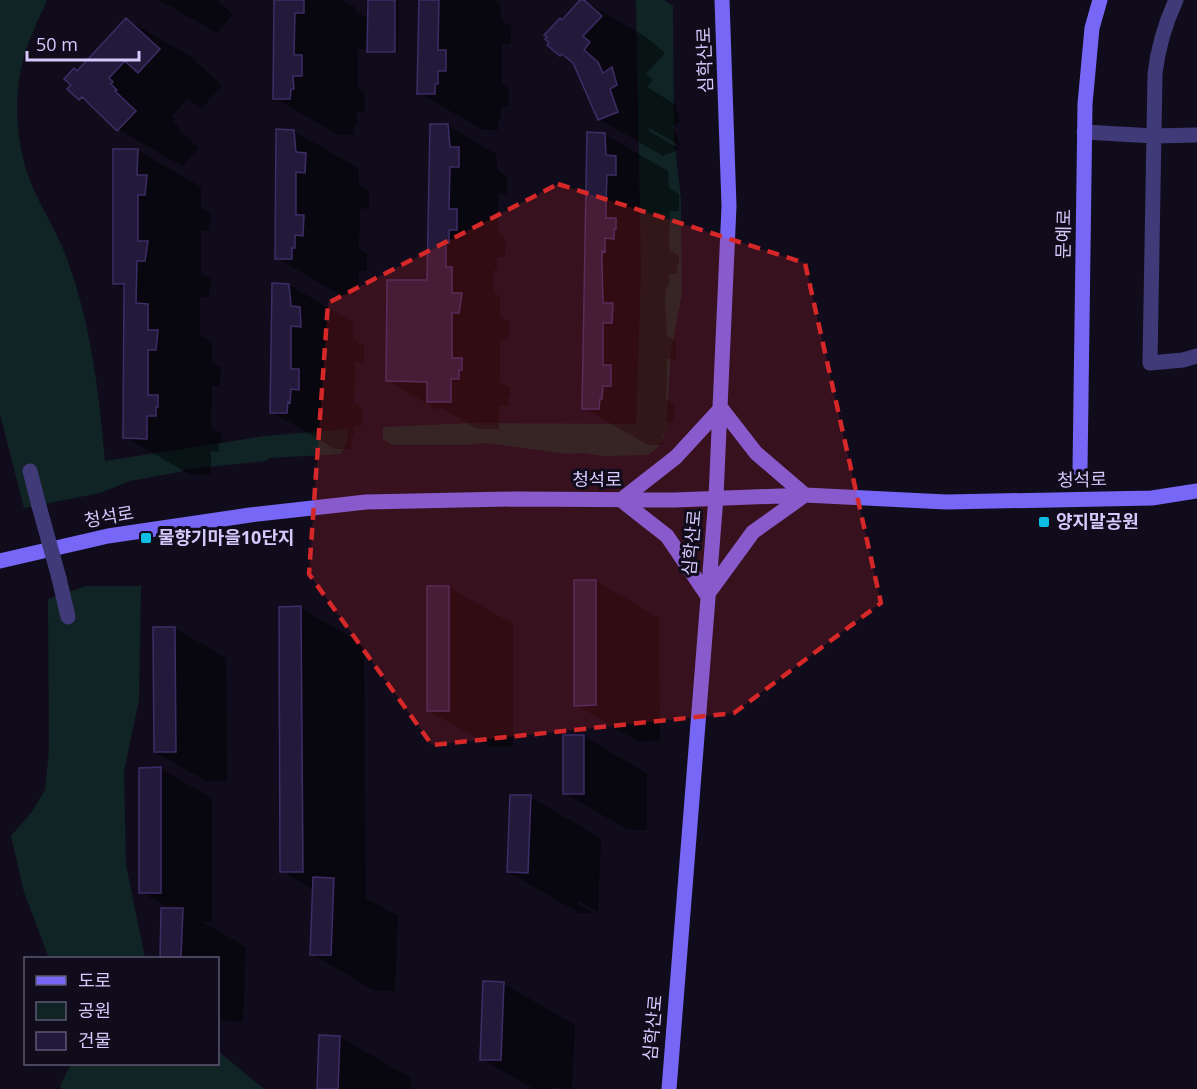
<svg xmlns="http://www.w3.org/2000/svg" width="1197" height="1089" viewBox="0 0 1197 1089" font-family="'Open Sans','Noto Sans KR',sans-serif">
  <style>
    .green { fill: #102425 }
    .shadow { fill: #0007 }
    .building { fill: #231a3b; stroke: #3d2d66; stroke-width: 1.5 }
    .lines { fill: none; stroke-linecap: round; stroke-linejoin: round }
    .street { stroke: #413a78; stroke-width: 15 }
    .secondary { stroke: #7667f6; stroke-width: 15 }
    .street-bridge { stroke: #413a78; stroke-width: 15 }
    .marked { fill: #d62828; fill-opacity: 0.2; stroke: #d62828; stroke-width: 4.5; stroke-dasharray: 12 8; stroke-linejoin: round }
    .poi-dot { fill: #0ebde4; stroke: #100c1c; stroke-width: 2 }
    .labels { text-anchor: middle; stroke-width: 6; stroke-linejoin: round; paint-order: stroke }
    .street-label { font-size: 18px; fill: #d4cafc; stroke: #100c1c }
    .poi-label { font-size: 18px; font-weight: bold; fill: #d4cafc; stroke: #100c1c; text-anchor: start }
  </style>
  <rect width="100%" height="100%" fill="#100c1c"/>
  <!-- green -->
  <path class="green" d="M0,0H47C38,21 27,42 22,64C14,98 16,139 27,172C37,203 57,230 67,259C91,324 99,393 105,461L265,436L348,429L347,442L341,454L270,458L266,461L187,469L180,472L130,481L100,493L24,508L0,414Z
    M636,0H664L673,6L674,140L681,199L682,294L671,351L666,434L659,446L648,455L603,456L584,453L567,454L487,443L466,445H392L383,439V427L471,423L636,424L641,271Z
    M86,586H141L139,700L124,771L126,865L145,958H49L24,892L11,836L31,813L45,790L49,750L48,599Z
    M218,1051L264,1089H62L60,1086L71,1064H218Z"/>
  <!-- shadow -->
  <path class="shadow" d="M159,0H217L233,15L217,33Z
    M276,0H342L356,8V12L369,19V0H399L398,53H372L368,49H358V89L365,93V112H357V125H354V135H338L275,98Z
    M420,0H494L500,3L502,21L511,26V44H502V84L509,89V107H501V120H498V130H483L419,93Z
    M582,0L646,37L665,53L646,74L653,80L647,87L676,105L680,122L673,126L681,146L649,128V131L680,149L663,156L599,119L574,62L561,55L563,22Z
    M127,20L190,56L222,86L202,108L187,99L172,116L175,119L173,122L179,127L178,129L199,148L182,166L118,129L95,108L80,99L69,89L78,72Z
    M447,125L496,154L498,171L507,176V194H498V234L506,239L505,257H497V270H494V293L500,296V317L510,322L508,340L500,341V382L510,388V397H508V406H499V429H477L443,409H436L387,380L429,282Z
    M294,131L358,168L359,185L369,191V209L360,208L359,249L367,253V271H359V284H356V295H340L277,258Z
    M604,134L668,171L669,188L679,194V211H670L669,250L679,256V265H677V274H669V287H666L665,299L667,336L676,341V359H667L666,399L674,404V422H666V435H663V445H648L584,408Z
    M137,150L201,187V207L211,213L209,231H201V273L211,279L209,297H200V335L212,342V362L221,368L219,386H212L211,428L222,434V443H219V452L211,451V475L189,474L125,437V289L114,283Z
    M289,285L353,322L354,339L364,345V363L355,362L354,403L362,407V426L354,425V438H351V449H335L272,412Z
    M596,581L659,618L660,741L639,742L576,705Z
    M449,587L513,624V747H492L429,711Z
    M301,608L364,645L366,898L398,916L395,991H375L312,954L314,890L282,871Z
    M175,628L226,658L227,781H206L155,752Z
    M583,736L647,773V830H628L564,793Z
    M161,769L212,798V922H203L246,947L243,1022L224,1021L218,1018V958H161L163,909H170L141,892Z
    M530,797L601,838L598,912L578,900V904L594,913H579L508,872Z
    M485,983L504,984L575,1025L572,1089L551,1087V1089H534L482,1059Z
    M340,1037L411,1078L410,1089H318Z"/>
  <!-- building -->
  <path class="building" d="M274,0H304V13H295L294,55H302V76H293L294,89H291L290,99H273Z
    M368,0H395V52H367Z
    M419,0H439L438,50H446V71H438V84H435V94H417Z
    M580,0H584L602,16L583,36L590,42L584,50L598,62L603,73L612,67L617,85L610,89L618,112L598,120L573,63L562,54L560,56L547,45L549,43L545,39L547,37L544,35L560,18L562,20Z
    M126,18L160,49L138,73L125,61L109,78L113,82L111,84L117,90L115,91L136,111L117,131L82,97L79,100L67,89L71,85L64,79L74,68L77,71Z
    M430,124H448L450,147H459V167H450L449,209H457V230H449V243H446V267H452V293H462L459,313H452V358H462V370H459V379H451V402H427V382L386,381L387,280H427Z
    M276,129L294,130L296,152L306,153L305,173L296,172V215H304L303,236L295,235V248H292V259H275Z
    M587,132L605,133L606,155L616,156V175H607L606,201V218H616V229H614V239L605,238V252L602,251V262L603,303H613L612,323H603V365H611V386H603L602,399H600L599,409H582Z
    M113,149H138L137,175H147L145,195H138V241H148L145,261H137L136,303L148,304V330H158L156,350H148V395H158V407H156V416H147V439L123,438L124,284H113Z
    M272,283L289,284L291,306L300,307L301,327L291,326V369H299V390L291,389L290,403L288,402L287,413H270Z
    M574,580H596V705L574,706Z
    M427,586H449V711H427Z
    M301,606L303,872H280L279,607Z
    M153,627H175L176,752H154Z
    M563,735H584V794H563Z
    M161,767V893H139V768Z
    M510,795H531L528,873L507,872Z
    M313,877L334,878L331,955H310Z
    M161,908H183L181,958H160Z
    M483,981L504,982L501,1060H480Z
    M319,1035L340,1036L338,1089H317Z"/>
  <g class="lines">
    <!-- street -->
    <path class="street" d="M1176,0C1165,24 1158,47 1155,74L1150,363L1183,360L1197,356
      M1084,132L1154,136L1197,135
      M30,471L39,506
      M59,578L68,617"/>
    <!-- secondary -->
    <path class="secondary" d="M721,408L756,453L805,495L753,532L707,595L667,536L621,500L676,457Z
      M1080,470L1085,104L1092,28L1100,0
      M0,561L108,536L250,515L366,502L516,499L675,500L805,495L946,502L1152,498L1197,491
      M669,1089L716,497L729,206L722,0"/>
    <!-- street-bridge -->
    <path class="street-bridge" d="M39,506L59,578"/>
  </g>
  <!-- marked area -->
  <path class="marked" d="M558,184L805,263L881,603L734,713L432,745L309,574L328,303Z"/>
  <!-- markers -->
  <g class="poi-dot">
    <rect x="1038" y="516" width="12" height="12" rx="3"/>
    <rect x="140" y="532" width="12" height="12" rx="3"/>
  </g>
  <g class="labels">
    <!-- street labels -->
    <g class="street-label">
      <text transform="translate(705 60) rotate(-92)" y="6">심학산로</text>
      <text transform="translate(1064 234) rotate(-89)" y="6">문예로</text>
      <text x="597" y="486">청석로</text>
      <text transform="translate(1082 480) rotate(-1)" y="6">청석로</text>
      <text transform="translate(109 517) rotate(-10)" y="6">청석로</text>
      <text transform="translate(692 543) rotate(-85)" y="6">심학산로</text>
      <text transform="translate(653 1028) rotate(-85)" y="6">심학산로</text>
    </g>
    <!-- poi labels -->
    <g class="poi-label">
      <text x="1056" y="528">양지말공원</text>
      <text x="158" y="544">물향기마을10단지</text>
    </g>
  </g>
  <!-- legend -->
  <rect x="24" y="957" width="195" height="108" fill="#100c1c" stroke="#5e5876" stroke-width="1.5"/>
  <rect x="36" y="976" width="30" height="9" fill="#7667f6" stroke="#5e5876" stroke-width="1.5"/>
  <text x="78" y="987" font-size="18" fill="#d4cafc">도로</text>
  <rect x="36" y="1002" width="30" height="18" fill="#102425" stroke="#5e5876" stroke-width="1.5"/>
  <text x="78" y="1017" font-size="18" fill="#d4cafc">공원</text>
  <rect x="36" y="1032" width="30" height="18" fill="#231a3b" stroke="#5e5876" stroke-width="1.5"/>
  <text x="78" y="1047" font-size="18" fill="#d4cafc">건물</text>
  <!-- scale -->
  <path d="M27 51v9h112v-9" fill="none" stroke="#d4cafc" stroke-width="3"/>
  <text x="36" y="51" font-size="18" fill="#d4cafc" stroke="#100c1c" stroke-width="4.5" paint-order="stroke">50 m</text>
</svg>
